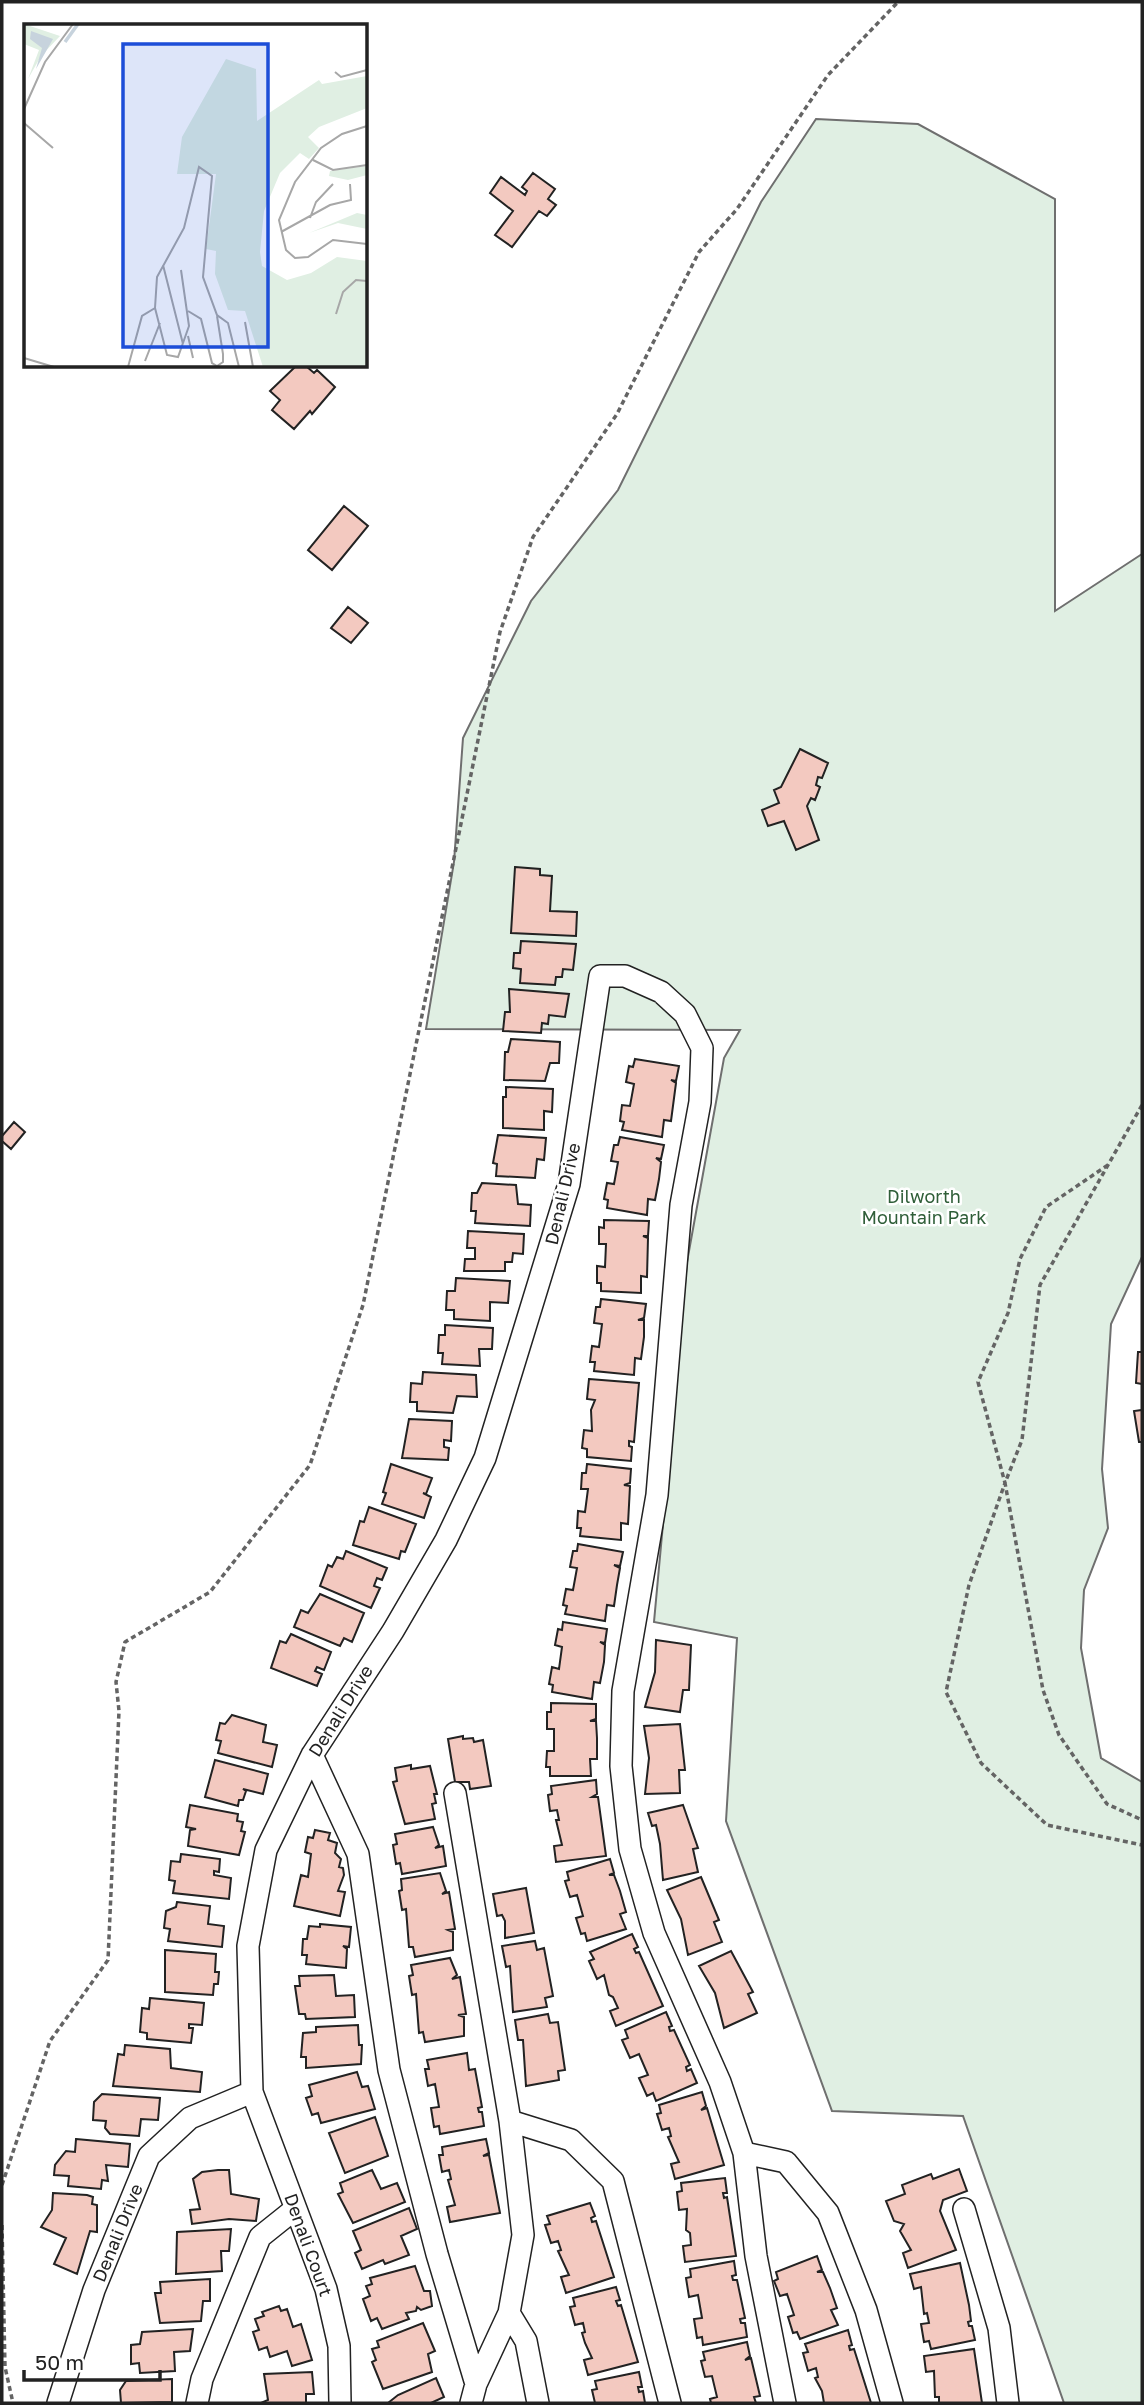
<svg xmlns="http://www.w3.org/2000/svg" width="1144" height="2405" viewBox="0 0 1144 2405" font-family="'Golos Text',sans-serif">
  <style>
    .green { fill: #e0efe3; stroke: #6f6f6f; stroke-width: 2 }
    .building { fill: #f3c9c0; stroke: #222; stroke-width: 2 }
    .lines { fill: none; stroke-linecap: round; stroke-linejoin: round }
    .minor-casing { stroke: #222; stroke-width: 24 }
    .path { stroke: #646464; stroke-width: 3.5; stroke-dasharray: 5 3.5; stroke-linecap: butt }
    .minor { stroke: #fff; stroke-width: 21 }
    .labels { text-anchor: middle; stroke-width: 5; stroke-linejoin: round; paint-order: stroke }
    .street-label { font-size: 18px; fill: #222; stroke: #fff }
    .park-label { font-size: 18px; fill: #2f5e38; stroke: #fff }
    .inset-river { fill: none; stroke: #c7d3dd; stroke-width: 3.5 }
    .inset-road { fill: none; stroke: #a7a7a7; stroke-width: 2 }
    .view { fill: #1d4ed8; fill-opacity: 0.15; stroke: #1d4ed8; stroke-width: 3.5 }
    .inset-edge { fill: none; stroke: #222; stroke-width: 3.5 }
  </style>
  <rect width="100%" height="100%" fill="#fff"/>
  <!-- green -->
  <path class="green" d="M816,119L918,124L1055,199V611L1142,554V1257L1111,1324L1102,1469L1108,1528L1084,1590L1081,1648L1101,1758L1142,1782V2403H1064L963,2116L832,2111L726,1821L737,1638L654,1622L687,1262L724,1058L740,1030L426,1029L454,862L463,738L531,601L618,490L761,202Z"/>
  <!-- building -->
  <path class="building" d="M533,173L555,189L548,199L556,205L547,216L539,211L512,247L495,235L513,211L490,193L501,177L525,195L527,191L522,187Z
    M296,366H306L314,373L317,370L335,387L312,414L310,411L294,429L272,410L280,400L270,391Z
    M344,506L368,526L332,570L308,550Z
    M348,607L368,623L351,643L331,628Z
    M800,749L828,763L822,778L818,777L816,785L820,787L815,800L811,798L807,806L819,840L796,850L784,821L768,826L762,810L779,803L774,790L781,787Z
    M515,867L540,869V875L552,876L550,911L577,912L576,936L511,933Z
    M521,941L576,944L573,970L563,969L562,977H556L555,985L520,983L521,969L513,968L514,953H520Z
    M509,989L569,994L565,1017L549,1015L548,1024L542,1023L541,1033L503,1031L505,1012H510Z
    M511,1039L560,1042L559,1063H550L545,1081L504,1080L505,1052H508Z
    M635,1059L679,1066L676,1081L671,1080L676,1083L671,1121L664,1120L662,1137L622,1130L624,1122L620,1121L622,1105L630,1106L634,1084L626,1082L629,1066L633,1067Z
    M506,1087L553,1089L552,1112L544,1111V1130L503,1128V1097H506Z
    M14,1122L25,1132L11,1149L2,1141V1136Z
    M498,1135L546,1138L544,1160L537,1159L535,1178L496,1176L497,1164L493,1163Z
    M620,1137L664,1145L661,1159L656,1158L661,1162L659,1179L655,1200L648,1199L647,1215L607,1208L608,1200L604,1199L607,1183L614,1184L618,1162L611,1161L614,1145H618Z
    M482,1183L516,1185L518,1204L531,1205L530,1226L475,1223L476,1211H471L472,1193H477Z
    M604,1220L649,1221L648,1236H643L648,1238L647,1277L641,1276V1293L601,1291V1283H597V1266L605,1267L606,1244H599V1227L604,1228Z
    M468,1231L524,1234L523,1254L513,1253L512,1262H505V1271H464L465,1259H475V1248H467Z
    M456,1278L510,1281L508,1303L490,1302V1321L454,1319V1310H446L447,1291H455Z
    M601,1299L646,1304L644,1318L638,1320H644V1337L641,1359L635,1358L634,1375L594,1371L595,1362H590L592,1346L599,1347L602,1324L594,1323L596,1307H600Z
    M445,1325L493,1328L492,1349H479L480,1366L442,1364L443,1353H438L439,1335H445Z
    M1138,1352H1142V1384L1136,1383Z
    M423,1372L476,1375L477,1397L457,1396L453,1413L417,1411V1402H410L411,1383L422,1384Z
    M589,1379L639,1383L634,1442L629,1441V1446L632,1447L631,1461L587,1457V1449L582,1448L584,1430L592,1431L591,1410L595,1400L587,1399Z
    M1142,1410V1442H1139L1134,1411Z
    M409,1419L452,1421L451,1441L444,1440V1447L449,1448L448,1460L402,1458Z
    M391,1464L432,1478L426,1494L423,1493L431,1497L424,1518L382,1504L386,1493L383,1492Z
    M587,1464L631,1469L630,1483L624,1485L630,1486L628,1524L621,1523V1540L580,1536L581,1528H577L578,1511L585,1512L588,1489H581L582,1473H586Z
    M369,1507L416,1524L405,1552L401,1551L399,1559L353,1545L360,1521L364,1522Z
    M578,1544L623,1552L620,1566L614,1565L620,1568L617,1585L614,1606L607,1605L605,1621L565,1614L567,1606L563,1605L566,1589L573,1590L577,1568L570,1567L573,1551H577Z
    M346,1551L387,1568L382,1580L377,1578L374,1586L380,1588L371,1608L320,1586L328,1565L332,1567L337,1557L343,1559Z
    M320,1594L364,1613L352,1642L344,1638L340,1646L294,1627L301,1610L308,1613Z
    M563,1622L607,1629L605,1643L600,1642L605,1645L604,1662L600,1683L594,1682L592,1699L552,1692L553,1685L549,1684L552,1667L559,1669L562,1647L555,1645L558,1629L562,1630Z
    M291,1634L331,1652L324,1670L317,1667L315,1671L322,1674L317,1686L271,1668L280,1641L286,1643Z
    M656,1640L691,1645L689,1690H683L680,1712L645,1707L655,1672Z
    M551,1703L596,1704V1719L590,1721H596L597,1738V1759H590L591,1776H550V1767H546L547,1751H554V1729H547V1712H551Z
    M232,1715L266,1725L263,1742L277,1745L272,1767L218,1753L221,1741L216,1740L220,1723L225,1724Z
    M680,1724L685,1770H679L680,1793L645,1794L649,1758L644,1726Z
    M463,1736V1739L473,1738L474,1742L483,1740L491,1786L470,1789L469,1782H455L448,1739Z
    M215,1760L268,1774L263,1794L243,1789L246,1791L243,1800H239L238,1806L205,1797Z
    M411,1765V1769L430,1766L437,1794H434L436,1803L432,1804L435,1819L405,1824L393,1782L397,1781L395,1768Z
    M596,1780L597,1794L592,1797H598L606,1856L556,1862L554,1846L562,1845L556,1820H559L557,1810L550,1811L548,1795L552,1794L551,1786Z
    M190,1805L238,1814L237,1821L243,1822L241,1831L245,1832L239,1855L188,1846L190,1830L196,1829L186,1827Z
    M683,1805L698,1848L693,1849L698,1872L663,1880L660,1844L656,1825L652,1826L648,1813Z
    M433,1827L439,1845L435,1848L443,1846L446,1866L402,1874L400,1863L396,1864L393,1845L397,1844L395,1834Z
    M315,1830L330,1833L328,1840L337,1843L335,1853L341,1859L339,1867L343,1868L344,1875L338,1891L345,1892L340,1916L294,1906L301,1875L308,1877L311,1854L305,1852L308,1837L313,1838Z
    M181,1854L220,1859L219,1872L214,1871V1875L231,1878L229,1899L173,1893L175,1881L169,1880L171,1861L180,1862Z
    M610,1859L614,1873L609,1875H614L620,1891L626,1912L620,1914L626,1929L587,1941L585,1933L581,1934L576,1918L583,1916L577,1895L570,1897L565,1881L569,1880L567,1872Z
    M440,1873L446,1891L442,1894L449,1892L455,1929L448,1930L453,1932V1950L415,1957L413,1947H409L406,1909L402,1910L399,1891L402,1890L401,1879Z
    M701,1877L719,1920L714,1922L722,1942L688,1955L681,1919L667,1890Z
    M526,1888L534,1933L505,1938V1921L502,1915L497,1916L493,1894Z
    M177,1902L210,1906L208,1924L224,1926L222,1947L168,1941L170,1929L164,1928L166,1911L176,1907Z
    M320,1924L351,1927L349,1947L343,1946L347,1949L346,1968L306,1964L307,1955H302L303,1939H307L309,1926L320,1927Z
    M632,1934L638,1947L634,1949L636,1953L639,1952L663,2006L616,2026L610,2011L618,2008L613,1997L609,1995L604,1975L597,1979L589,1961L594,1959L590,1952Z
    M535,1941L537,1950L544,1948L553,1996L545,1998L547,2007L513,2012L510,1966L506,1967L502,1946Z
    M165,1950L216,1954L215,1972H219L218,1984H214L213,1995L165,1992Z
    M731,1951L753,1992L748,1994L757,2013L724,2028L715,1993L699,1966Z
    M450,1958L457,1975L452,1979L460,1977L466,2014L458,2015L464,2017V2036L425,2042L423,2032L419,2033L416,1994L412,1995L409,1976L413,1975L411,1965Z
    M334,1975L336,1996L354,1995L355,2017L306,2019L305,2014H299L295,1986H300L299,1976Z
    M150,1998L204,2003L202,2025L189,2024V2028H193L191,2043L147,2039V2033L140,2032L142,2008L149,2009Z
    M666,2012L672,2026L669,2027L670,2031L674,2030L690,2065L686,2067L687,2071L691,2069L697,2083L656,2101L653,2093L647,2096L639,2078L648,2075L639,2054L630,2058L622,2040L628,2038L625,2030Z
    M548,2014L550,2023L558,2022L565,2070L558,2071L559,2080L526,2086L523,2040H518L515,2020Z
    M358,2025L359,2045H362L361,2064L306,2068V2057H301L303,2033L316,2032V2027Z
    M125,2045L170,2049L171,2068L202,2072L200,2092L113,2086L118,2054L124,2055Z
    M467,2053L469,2070L475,2069L482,2107L478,2108L479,2112H482L484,2126L440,2134L439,2126L434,2127L431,2108L439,2107L435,2084L428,2086L425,2069H429L427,2060Z
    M357,2072L362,2087L368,2086L375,2109L321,2123L318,2113L312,2115L306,2098L312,2096L309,2085Z
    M702,2092L706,2106L701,2110L707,2108L724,2165L675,2179L671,2164L679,2162L668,2137L671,2136L669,2128L662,2130L657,2114L661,2113L659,2105Z
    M102,2094L160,2098L158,2120L141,2119L139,2136L110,2134L105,2128L106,2121L93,2120L94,2102Z
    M375,2117L388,2156L345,2173L329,2133Z
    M76,2139L130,2144L128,2167L106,2165L108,2181L102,2180L101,2189L68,2186L69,2176L54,2175L55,2165L66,2151L75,2152Z
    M486,2139L489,2153L483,2156L489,2155L500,2213L450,2222L447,2207L455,2205L448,2180L451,2179L449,2170L442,2172L439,2155H443L442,2147Z
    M959,2169L967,2191L943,2200L940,2211L956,2250L908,2268L903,2253L911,2250L900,2231L904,2224L894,2221L886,2201L905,2194L902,2185L931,2174L933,2179Z
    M218,2170H229L231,2194L259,2199L256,2221L229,2219L192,2224L190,2210L200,2209L193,2179L202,2172Z
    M372,2170L381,2189L397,2183L405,2202L353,2223L338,2194L343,2192L340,2183Z
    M725,2178L727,2193H723L724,2198L727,2197L736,2256L685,2262L683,2246L691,2245L690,2233L686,2230L687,2209L679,2210L677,2192L682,2191L681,2183Z
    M53,2193L87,2195L93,2197L92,2204L97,2205V2232L90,2231L77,2274L54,2264L66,2238L41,2227L52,2210Z
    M590,2203L595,2216L591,2218L592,2222L596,2221L614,2277L566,2293L561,2277L569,2275L558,2251L561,2250L558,2241L551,2243L545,2225L550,2224L547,2216Z
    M409,2208L417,2229L401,2236L409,2255L385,2264L383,2260L362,2269L355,2253L361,2250L353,2231Z
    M231,2229L229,2251H221L222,2271L176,2274L177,2232Z
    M817,2256L822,2270L817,2272H823L830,2288L837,2308L831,2310L838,2325L800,2339L797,2332L793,2333L788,2317L794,2315L787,2294L780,2296L774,2281L778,2279L776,2272Z
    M734,2261L736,2275L732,2276L733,2280H737L745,2318L740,2319L741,2323H745L747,2337L703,2345L702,2337L697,2338L694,2319L702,2318L698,2295L689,2297L686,2278L691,2277L690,2269Z
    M960,2263L969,2305L971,2321L968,2322L969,2326H972L975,2340L931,2349L929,2341L924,2342L921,2324L929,2323L927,2313L924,2314L921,2287L914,2289L910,2274Z
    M415,2266L424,2291H430L432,2306L421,2310L417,2307L416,2311L406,2313L409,2319L382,2329L377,2318L371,2321L363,2299L370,2296L366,2286L372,2284L370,2278Z
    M210,2279V2301H203L201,2321L160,2323L155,2293H161L160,2282Z
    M616,2287L620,2300L616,2301L618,2306L621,2305L638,2362L588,2375L584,2360L592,2358L585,2343L582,2333L585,2332L583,2323L575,2325L570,2307L575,2306L573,2298Z
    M279,2306L281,2311L287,2309L293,2327L301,2324L312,2360L292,2366L287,2351L270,2357L267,2347L259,2350L253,2332L259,2330L255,2319L264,2316L262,2312Z
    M423,2323L435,2351L428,2354L432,2372L383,2389L372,2362L376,2360L372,2349L379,2347L377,2341Z
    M193,2329L190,2351L174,2352L175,2371L140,2373L139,2363L131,2364V2345L140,2344L142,2332Z
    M848,2330L852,2345L849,2346L850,2350L854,2349L871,2403H824L822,2391L815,2378L818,2377L816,2368L808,2371L803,2353L808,2352L805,2344Z
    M747,2342L750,2356L745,2360L751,2358L760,2396L754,2397L756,2403H711L710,2399L717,2397L712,2376L705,2377L701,2361L705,2360L703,2352Z
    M974,2349L982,2403H939V2397H935L934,2371L926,2372L924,2356Z
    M312,2372L314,2394H306V2403H261L268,2400L264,2374Z
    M639,2372L642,2387H638L639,2392L643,2391L645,2403H595L592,2390L597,2389L595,2381Z
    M436,2378L444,2397L431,2403H388L398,2395Z
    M172,2379V2402L121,2403L120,2390L126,2381Z"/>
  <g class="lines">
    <defs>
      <path id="minor" d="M312,1755L358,1854L389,2070L437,2254L476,2384
        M455,1793L510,2121L523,2235L509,2313L476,2384L471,2403
        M252,2092L326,2289L339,2346L340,2403
        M510,2121L571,2140L613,2181L670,2403
        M744,2153L756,2256L785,2403
        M964,2209L999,2328L1008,2403
        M509,2313L526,2341L538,2403
        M58,2403L94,2290L149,2156L190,2118L252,2092L248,1946L266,1850L312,1755L393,1631L446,1540L485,1458L569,1184L600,976H625L661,992L685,1014L702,1048L700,1102L681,1205L657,1495L623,1691L621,1766L630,1849L654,1933L720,2082L744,2153L786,2162L828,2213L866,2310L892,2403
        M197,2403L202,2379L260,2237L295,2209"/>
    </defs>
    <!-- minor casing -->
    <use href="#minor" class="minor-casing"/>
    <!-- path -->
    <path class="path" d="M1142,1105L1040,1285L1022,1440L1005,1483L1043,1690L1059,1735L1107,1804L1142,1820
      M1108,1165L1046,1207L1020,1259L1008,1313L978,1382L1005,1483L969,1585L946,1692L981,1763L1047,1825L1142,1845
      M2,2185L50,2041L108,1960L119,1711L116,1682L125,1642L210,1592L310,1465L363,1305L500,632L533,537L617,414L699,252L737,209L828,75L898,2
      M2,2225L5,2367L13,2403"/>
    <!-- minor -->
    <use href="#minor" class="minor"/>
  </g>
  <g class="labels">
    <!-- street labels -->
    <g class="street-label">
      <text transform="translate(563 1194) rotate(-77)" y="6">Denali Drive</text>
      <text transform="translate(341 1711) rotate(-58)" y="6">Denali Drive</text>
      <text transform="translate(118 2233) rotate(-68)" y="6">Denali Drive</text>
      <text transform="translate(308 2245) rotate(70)" y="6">Denali Court</text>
    </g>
    <!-- park labels -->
    <g class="park-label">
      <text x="924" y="1203">Dilworth<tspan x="924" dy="21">Mountain Park</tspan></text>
    </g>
  </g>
  <!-- overview -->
  <g transform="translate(24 24)">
    <rect width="343" height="343" fill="#fff"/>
    <path d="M0,0L36,12L17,32L4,55L15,26L0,20ZM202,35L232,45L233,97L295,56L298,60L343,52V84L295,103L284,113L295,124L285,135L276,129L256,149L240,187L236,228L238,242L263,256L287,249L313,233L343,237V343H239L221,287L204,286L191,250L192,227L182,225L192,150H153L158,113ZM343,142V151L324,156L305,152L306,147ZM333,189L343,191V205L314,199L285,209Z" fill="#e0efe3"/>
    <path d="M7,7L29,15L12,45L18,24L6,15Z" fill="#c7d3dd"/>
    <path class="inset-river" d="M41,18L54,0"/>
    <path class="inset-road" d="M311,48L317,53L343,46M0,85L21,38L49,0M0,99L29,124M343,102L318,110L297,124L271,158L255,196L262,226L271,234L284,233L309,216L343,220M289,136L309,146L343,141M286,194L292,178L309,160M257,208L306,181L327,176L326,160M139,241L159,320M131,284L143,331L154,333L165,302L157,246M164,287L177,295L188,339L193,342L199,338V330L193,292M312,290L319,268L332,256L343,257M221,298L229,343M164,312L169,334M0,334L30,343M121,337L136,299M104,343L118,292L131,284L133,253L160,204L175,143L188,152L179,253L193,291L204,299L215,343"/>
    <path class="view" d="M99,20H244V323H99Z"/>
    <rect width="343" height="343" class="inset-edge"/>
  </g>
  <!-- border -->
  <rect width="1144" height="2405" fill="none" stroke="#222222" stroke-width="7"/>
  <!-- scale -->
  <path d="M24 2370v10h136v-10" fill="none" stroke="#222222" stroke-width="3.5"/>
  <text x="35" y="2370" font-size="21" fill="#222222" stroke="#ffffff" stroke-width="5" paint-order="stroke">50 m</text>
</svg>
